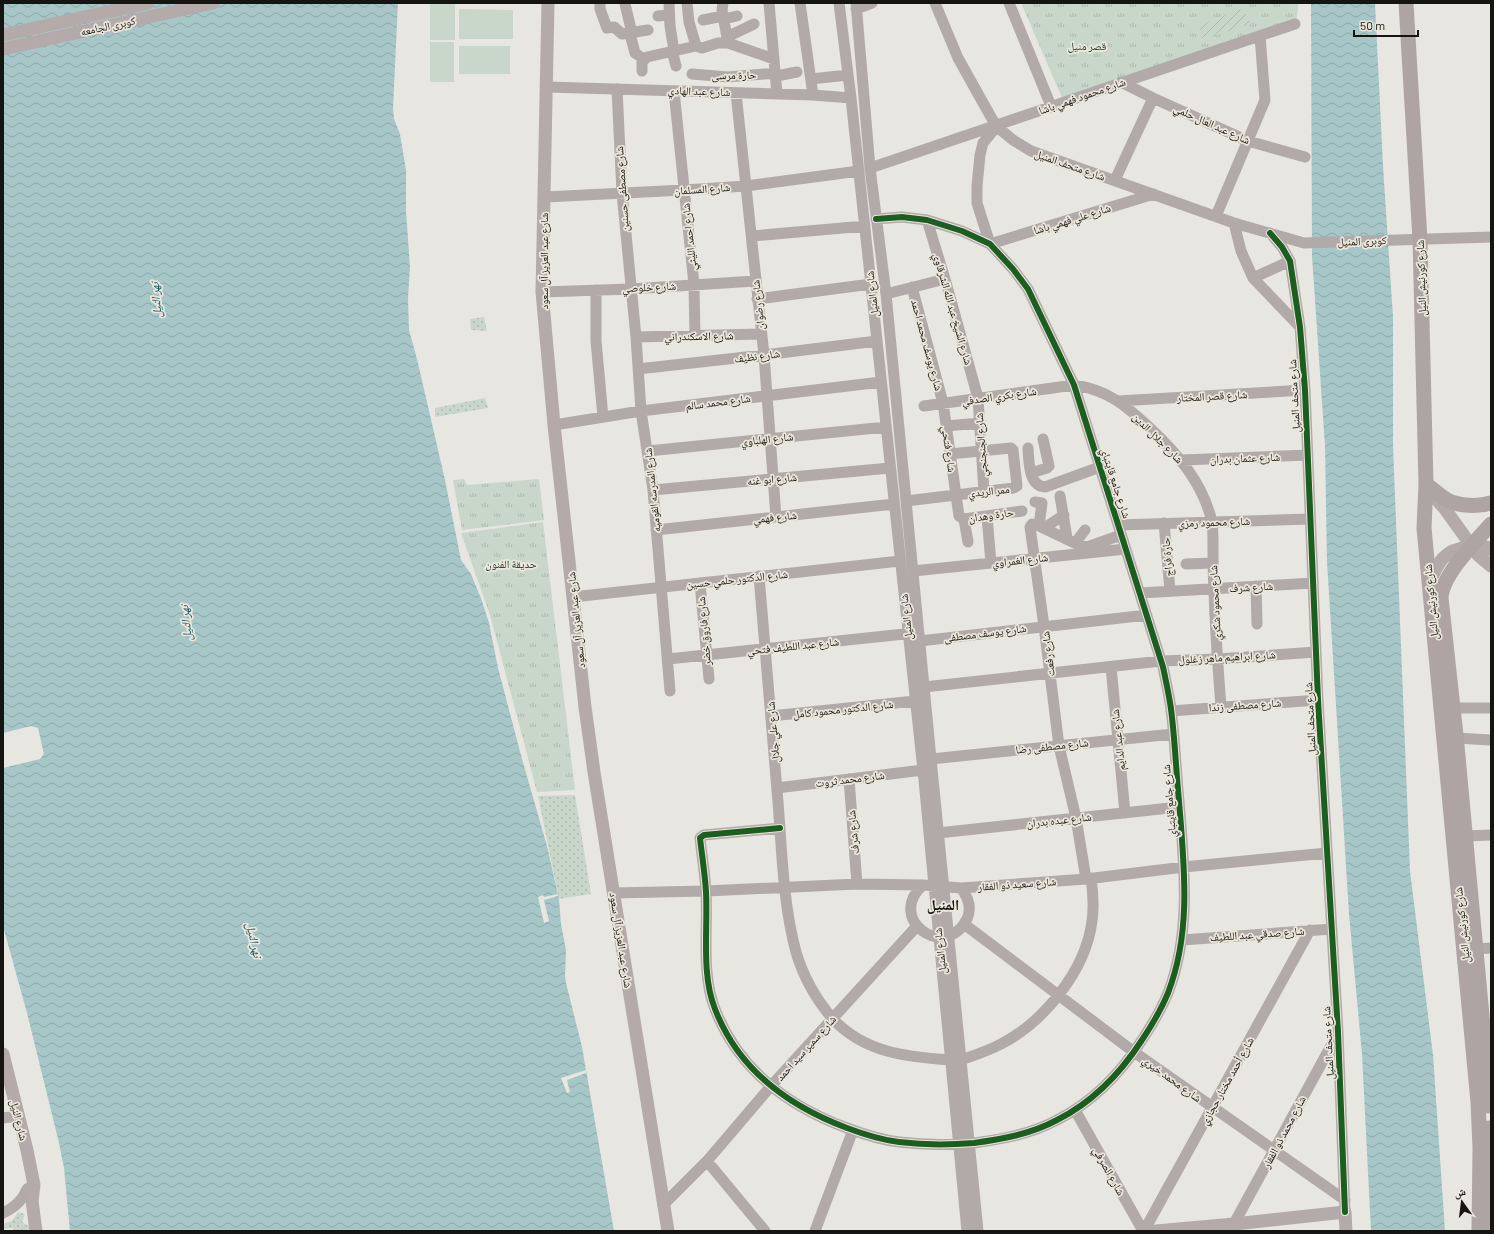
<svg xmlns="http://www.w3.org/2000/svg" width="1494" height="1234" viewBox="0 0 1494 1234" font-family="Barlow,'Noto Naskh Arabic',sans-serif">
  <style>
    .grass { fill: url(#grass-dots) }
    .park { fill: url(#park-tufts) }
    .garden { fill: url(#garden-furrows) }
    .pitch { fill: #c8d7c9 }
    .water { fill: url(#water-waves) }
    .pier { fill: #e8e6e0 }
    .lines { fill: none; stroke-linecap: round; stroke-linejoin: round }
    .minor { stroke: #b2a9a9; stroke-width: 11 }
    .major { stroke: #b4aaa9; stroke-width: 13 }
    .highway { stroke: #aea4a4; stroke-width: 15 }
    .cycleway-casing { stroke: #ece7dd; stroke-width: 8 }
    .cycleway { stroke: #1b5e20; stroke-width: 6 }
    .labels { text-anchor: middle; stroke-width: 3.5; stroke-linejoin: round; paint-order: stroke }
    .street-label { font-size: 11px; fill: #161410; stroke: #ece7dd }
    .park-label { font-size: 11px; fill: #0f3c24; stroke: #ece7dd }
    .water-label { font-size: 12px; font-style: italic; fill: #12555b; stroke: #ece7dd }
    .district-label { font-size: 15px; font-weight: bold; fill: #161410; stroke: #ece7dd }
  </style>
  <defs>
    <pattern id="grass-dots" width="8" height="8" patternUnits="userSpaceOnUse"><rect width="8" height="8" fill="#c8d7c9"/><path d="M2 2h.1M6 6h.1" fill="none" stroke="#abb8ac" stroke-width="1.8" stroke-linecap="round"/></pattern>
    <pattern id="park-tufts" width="24" height="20" patternUnits="userSpaceOnUse"><rect width="24" height="20" fill="#c8d7c9"/><path d="M3 7l-1-3M5 7V3M7 7l1-3M15 17l-1-3M17 17v-4M19 17l1-3" fill="none" stroke="#abb8ac"/></pattern>
    <pattern id="garden-furrows" width="10" height="10" patternUnits="userSpaceOnUse"><rect width="10" height="10" fill="#c8d7c9"/><path d="M-1 1l2-2M0 10L10 0M9 11l2-2" fill="none" stroke="#abb8ac"/></pattern>
    <pattern id="water-waves" width="16" height="10" patternUnits="userSpaceOnUse"><rect width="16" height="10" fill="#a6c6c7"/><path d="M0 5q4-4 8 0t8 0" fill="none" stroke="#8ea9aa"/></pattern>
  </defs>
  <rect width="100%" height="100%" fill="#e8e6e0"/>
  <!-- grass -->
  <path class="grass" d="M484,317L487,331L471,330L470,319Z
    M485,398L488,408L435,417V408Z
    M575,795L591,894L559,899L538,796Z
    M18,1212L25,1214L22,1222L29,1226V1231H15L12,1228L3,1229V1224L12,1221Z"/>
  <!-- park -->
  <path class="park" d="M1021,3H1298V11L1296,22L1063,100Z
    M464,479L467,485L539,479L544,520L462,530L453,480Z
    M543,522L575,790L537,792L490,615L461,533Z"/>
  <!-- garden -->
  <path class="garden" d="M1244,8L1250,24L1203,40L1199,25Z"/>
  <!-- pitch -->
  <path class="pitch" d="M430,3H455V40H430Z
    M459,9L513,10V39H459Z
    M430,42H454V82H430Z
    M459,46H510V74H459Z"/>
  <!-- water -->
  <path class="water" d="M3,3H398L393,108L394,119L400,134L406,170V211L410,267L408,298L409,330L417,359L445,480L461,560L471,574L482,601L489,623L498,668L522,759L547,846L559,899L561,924L566,950L565,976L566,983L582,1047L614,1231H70L64,1168L59,1143L27,1013L3,926V768L40,759L44,754L38,728L31,726L3,733Z
    M1311,3H1375L1383,166L1393,317V446L1410,871L1433,1055L1445,1231H1371L1362,1054L1349,914L1336,705L1327,562L1325,446L1312,256Z"/>
  <!-- pier -->
  <path class="pier" d="M558,894V896L544,900L549,921L544,923L538,897L543,895L544,897Z
    M586,1070V1073L567,1080L570,1092L567,1093L561,1078Z"/>
  <g class="lines">
    <!-- minor -->
    <path class="minor" d="M600,3V9L607,28L614,27L622,34L648,30
      M669,3L670,26L674,51
      M687,3L689,22L696,46
      M723,3L722,10L728,43
      M769,3L777,94
      M800,3L813,95
      M839,3L851,98L923,770L967,1231
      M856,3L870,168L886,294L931,759L978,1231
      M935,3L958,58L996,126L1013,140L1031,151L1234,223L1304,243L1491,237
      M1009,3L1051,106
      M625,4L632,33
      M856,9L872,3
      M658,16L669,15
      M724,19L737,16
      M703,20L723,16
      M630,34L635,53L644,59
      M727,37L754,24
      M696,46L702,48L718,43H728L774,59
      M672,51L676,66
      M642,71V62L647,57L696,46
      M692,74L728,77L776,73
      M776,76L797,72
      M811,79L848,75
      M1121,82L1153,98L1248,141L1305,157
      M547,87L813,95L851,98
      M617,89L622,193L636,337L641,411L653,490L670,691
      M674,91L694,284L695,336
      M736,93L764,355L776,517
      M996,127L983,143L980,155L977,186V203L990,244L1154,194
      M870,168C1012,121 1153,71 1295,24
      M1115,180L1153,98
      M545,197L684,190L746,186L859,171
      M1216,216L1265,100L1260,36
      M927,220L945,279L978,398L984,492
      M1234,223L1241,251L1253,278L1300,327
      M1270,233L1282,247L1290,261L1300,327L1305,390L1318,700L1338,1032L1345,1212
      M752,236L865,226
      M1253,278L1290,261
      M912,287L943,403L959,516L964,519L1022,511
      M596,290V341L603,417
      M542,292L631,289L755,281
      M886,294L945,279
      M757,299L871,284
      M636,337L761,334
      M638,369L764,355L877,341
      M1118,401L1305,390
      M924,406L1074,385C1108,390 1125,405 1149,427C1178,454 1203,483 1212,522C1213,530 1213,538 1213,546C1213,561 1213,575 1214,589C1215,628 1218,668 1221,707
      M554,425L641,411L881,382
      M946,426L980,423
      M1028,448C1029,461 1028,486 1045,487L1100,467
      M648,451L886,427
      M1182,460L1308,455
      M1031,473L1047,468L1049,466L1043,439
      M653,490L890,468
      M1060,496L1067,538
      M906,501L1014,488L1017,486L1013,450L1011,448L950,454
      M1035,502L1042,503L1039,526
      M987,516L991,563
      M964,519L968,542
      M1164,523L1170,591
      M1118,525L1310,519
      M1044,528L1064,515
      M656,530L894,504
      M1075,543L1085,530
      M1186,564L1213,563
      M913,571L1126,549
      M759,576C766,652 772,727 778,802C782,852 783,904 796,952C803,976 816,999 832,1018C864,1053 907,1057 951,1060
      M700,583L709,679
      M1256,586L1257,624
      M1140,593L1313,583
      M573,597L900,561
      M920,641L1147,615
      M668,659L914,633
      M1111,667L1125,813
      M924,687L1161,661L1218,659L1316,652
      M1453,708H1491
      M1171,711L1318,700
      M771,716L915,701
      M1456,738L1491,740
      M931,759L1173,734
      M849,779L857,884
      M777,788L923,770
      M780,828L704,835L700,838C702,856 705,874 706,892C708,929 701,974 715,1009C738,1069 788,1106 847,1128C863,1134 881,1140 899,1142C923,1145 949,1145 974,1143C1003,1139 1031,1134 1057,1120C1093,1102 1120,1074 1142,1040C1152,1025 1161,1010 1168,993C1192,931 1184,865 1179,801C1176,771 1175,740 1171,709C1169,695 1166,681 1163,667L1074,385L1028,289L1013,269L990,244L962,231L927,220L902,217L876,219
      M938,833L1179,807
      M1465,836L1491,835
      M1086,879L1076,818L1059,746L1044,626L1030,527L1032,524L1039,526L1081,546L1087,547L1121,535
      M923,885C885,919 945,962 967,919C972,908 968,897 961,888
      M613,893L706,891L857,884L923,885L961,888L1086,879L1184,867L1327,853
      M964,924L1134,1052L1345,1200
      M1182,940L1332,929
      M1475,949L1491,948
      M961,1060C975,1055 988,1051 1001,1044C1044,1022 1086,970 1092,921C1094,907 1093,892 1091,878
      M1075,1110L1143,1231
      M3,1118L18,1116
      M707,1161L765,1231
      M663,1205L707,1161L771,1086L917,926
      M3,1213C15,1207 22,1201 27,1189L34,1185
      M815,1231L853,1130
      M1144,1231L1310,930
      M1230,1231L1338,1033"/>
    <!-- major -->
    <path class="major" d="M548,3L542,292L554,425L585,707L594,772L668,1231
      M3,35L148,3
      M3,49L213,3
      M1430,492L1445,509L1478,555L1491,566
      M1429,584C1438,562 1444,549 1470,547C1478,546 1484,545 1491,549
      M3,1054L27,1150L34,1185L32,1201L36,1231
      M1156,1231L1234,1224L1345,1212L1346,1231"/>
    <!-- highway -->
    <path class="highway" d="M1406,3L1420,240L1426,484L1424,528L1478,1102L1480,1148L1479,1231
      M1426,484C1433,489 1440,496 1447,500C1459,506 1478,507 1491,503
      M1488,1106L1485,1048L1456,735L1441,598C1442,575 1476,541 1491,524
      M1489,1128L1491,1231"/>
    <defs>
      <path id="cycleway" d="M1270,233L1282,247L1290,261L1300,327L1305,390L1318,700L1338,1032L1345,1212
        M780,828L704,835L700,838C702,856 705,874 706,892C708,929 701,974 715,1009C738,1069 788,1106 847,1128C863,1134 881,1140 899,1142C923,1145 949,1145 974,1143C1003,1139 1031,1134 1057,1120C1093,1102 1120,1074 1142,1040C1152,1025 1161,1010 1168,993C1192,931 1184,865 1179,801C1176,771 1175,740 1171,709C1169,695 1166,681 1163,667L1074,385L1028,289L1013,269L990,244L962,231L927,220L902,217L876,219"/>
    </defs>
    <!-- cycleway casing -->
    <use href="#cycleway" class="cycleway-casing"/>
    <!-- cycleway -->
    <use href="#cycleway" class="cycleway"/>
  </g>
  <g class="labels">
    <!-- street labels -->
    <g class="street-label">
      <text transform="translate(108 26) rotate(-12)" y="4">كوبرى الجامعه</text>
      <text transform="translate(734 75) rotate(-1)" y="4">حارة مرسى</text>
      <text transform="translate(699 91) rotate(2)" y="4">شارع عبد الهادي</text>
      <text transform="translate(1082 96) rotate(-19)" y="4">شارع محمود فهمي باشا</text>
      <text transform="translate(1212 124) rotate(24)" y="4">شارع عبد العال حلمي</text>
      <text transform="translate(1070 165) rotate(19)" y="4">شارع متحف المنيل</text>
      <text transform="translate(622 189) rotate(-94)" y="4">شارع مصطفى حسنين</text>
      <text transform="translate(702 189) rotate(-4)" y="4">شارع المسلمان</text>
      <text transform="translate(1072 219) rotate(-17)" y="4">شارع علي فهمي باشا</text>
      <text transform="translate(689 237) rotate(-96)" y="4">شارع احمد الليثي</text>
      <text transform="translate(1362 241) rotate(-2)" y="4">كوبرى المنيل</text>
      <text transform="translate(544 261) rotate(-90)" y="4">شارع عبد العزيز آل سعود</text>
      <text transform="translate(1421 278) rotate(-92)" y="4">شارع كورنيش النيل</text>
      <text transform="translate(649 287) rotate(-3)" y="4">شارع خلوصي</text>
      <text transform="translate(872 294) rotate(-96)" y="4">شارع المنيل</text>
      <text transform="translate(758 305) rotate(-96)" y="4">شارع رضوان</text>
      <text transform="translate(953 309) rotate(74)" y="4">شارع الشيخ عبد الله الشرقاوي</text>
      <text transform="translate(699 336) rotate(-1)" y="4">شارع الاسكندراني</text>
      <text transform="translate(927 345) rotate(75)" y="4">شارع يوسف محمد احمد</text>
      <text transform="translate(757 356) rotate(-7)" y="4">شارع نظيف</text>
      <text transform="translate(999 396) rotate(-8)" y="4">شارع بكري الصدفي</text>
      <text transform="translate(1212 396) rotate(-3)" y="4">شارع قصر المختار</text>
      <text transform="translate(1294 396) rotate(-93)" y="4">شارع متحف المنيل</text>
      <text transform="translate(718 402) rotate(-7)" y="4">شارع محمد سالم</text>
      <text transform="translate(1158 438) rotate(45)" y="4">شارع جلال الدين</text>
      <text transform="translate(767 439) rotate(-6)" y="4">شارع الهلباوي</text>
      <text transform="translate(981 445) rotate(-94)" y="4">شارع الجنجنجي</text>
      <text transform="translate(949 449) rotate(82)" y="4">شارع فتحي</text>
      <text transform="translate(1245 458) rotate(-2)" y="4">شارع عثمان بدران</text>
      <text transform="translate(772 479) rotate(-5)" y="4">شارع ابو غنه</text>
      <text transform="translate(1116 483) rotate(72)" y="4">شارع جامع قايتباي</text>
      <text transform="translate(652 490) rotate(-96)" y="4">شارع المدرسه القوميه</text>
      <text transform="translate(989 491) rotate(-6)" y="4">ممر الريدي</text>
      <text transform="translate(991 515) rotate(-8)" y="4">حارة وهدان</text>
      <text transform="translate(775 517) rotate(-6)" y="4">شارع فهمي</text>
      <text transform="translate(1214 522) rotate(-2)" y="4">شارع محمود رمزي</text>
      <text transform="translate(1167 557) rotate(-95)" y="4">حارة فراج</text>
      <text transform="translate(1020 560) rotate(-6)" y="4">شارع الغمراوي</text>
      <text transform="translate(737 579) rotate(-6)" y="4">شارع الدكتور حلمي حسين</text>
      <text transform="translate(1251 587) rotate(-3)" y="4">شارع شرف</text>
      <text transform="translate(1431 602) rotate(-95)" y="4">شارع كورنيش النيل</text>
      <text transform="translate(1215 603) rotate(-93)" y="4">شارع محمود شكري</text>
      <text transform="translate(906 617) rotate(-96)" y="4">شارع المنيل</text>
      <text transform="translate(576 620) rotate(-96)" y="4">شارع عبد العزيز آل سعود</text>
      <text transform="translate(704 631) rotate(-95)" y="4">شارع فاروق خضر</text>
      <text transform="translate(985 633) rotate(-7)" y="4">شارع يوسف مصطفى</text>
      <text transform="translate(793 646) rotate(-6)" y="4">شارع عبد اللطيف فتحي</text>
      <text transform="translate(1048 654) rotate(-97)" y="4">شارع رفعت</text>
      <text transform="translate(1227 657) rotate(-3)" y="4">شارع ابراهيم ماهر زغلول</text>
      <text transform="translate(1245 705) rotate(-4)" y="4">شارع مصطفى زندا</text>
      <text transform="translate(843 709) rotate(-6)" y="4">شارع الدكتور محمود كامل</text>
      <text transform="translate(1310 719) rotate(-93)" y="4">شارع متحف المنيل</text>
      <text transform="translate(773 732) rotate(-95)" y="4">شارع علي جلال</text>
      <text transform="translate(1118 740) rotate(-96)" y="4">شارع عبد الدايم</text>
      <text transform="translate(1052 746) rotate(-6)" y="4">شارع مصطفى رضا</text>
      <text transform="translate(850 779) rotate(-7)" y="4">شارع محمد ثروت</text>
      <text transform="translate(1169 801) rotate(-95)" y="4">شارع جامع قايتباي</text>
      <text transform="translate(1059 820) rotate(-6)" y="4">شارع عبده بدران</text>
      <text transform="translate(853 832) rotate(-95)" y="4">شارع شرف</text>
      <text transform="translate(1017 884) rotate(-4)" y="4">شارع سعيد ذو الفقار</text>
      <text transform="translate(1462 925) rotate(-96)" y="4">شارع كورنيش النيل</text>
      <text transform="translate(1257 934) rotate(-4)" y="4">شارع صدقي عبد اللطيف</text>
      <text transform="translate(621 940) rotate(81)" y="4">شارع عبد العزيز آل سعود</text>
      <text transform="translate(940 951) rotate(-96)" y="4">شارع المنيل</text>
      <text transform="translate(1328 1043) rotate(-93)" y="4">شارع متحف المنيل</text>
      <text transform="translate(806 1048) rotate(-48)" y="4">شارع سمير سيد احمد</text>
      <text transform="translate(1172 1079) rotate(36)" y="4">شارع محمد خيري</text>
      <text transform="translate(1227 1081) rotate(-61)" y="4">شارع أحمد مختار حجازي</text>
      <text transform="translate(19 1120) rotate(76)" y="4">شارع النيل</text>
      <text transform="translate(1284 1132) rotate(-62)" y="4">شارع محمد ذو الفقار</text>
      <text transform="translate(1109 1171) rotate(61)" y="4">شارع الصرفي</text>
    </g>
    <!-- park labels -->
    <g class="park-label">
      <text x="1087" y="50">قصر منيل</text>
      <text x="511" y="568">حديقة الفنون</text>
    </g>
    <!-- water labels -->
    <g class="water-label">
      <text transform="translate(156 300) rotate(-95)" y="4">نهر النيل</text>
      <text transform="translate(186 623) rotate(-96)" y="4">نهر النيل</text>
      <text transform="translate(254 940) rotate(77)" y="4">نهر النيل</text>
    </g>
    <!-- district labels -->
    <g class="district-label">
      <text x="943" y="910">المنيل</text>
    </g>
  </g>
  <!-- border -->
  <rect width="1494" height="1234" fill="none" stroke="#161410" stroke-width="8"/>
  <!-- north arrow -->
  <g transform="translate(1462 1202) rotate(346)" stroke="#ece7dd" stroke-width="3" paint-order="stroke">
  <path d="M0-3L7 15L0 10L-7 15Z" fill="#161410"/>
  <text y="-6" font-size="11" font-weight="bold" text-anchor="middle" fill="#161410">ش</text>
  </g>
  <!-- scale -->
  <path d="M1354 30v6h64v-6" fill="none" stroke="#161410" stroke-width="2"/>
  <text x="1360" y="30" font-size="12" fill="#161410" stroke="#ece7dd" stroke-width="3" paint-order="stroke">50 m</text>
</svg>
